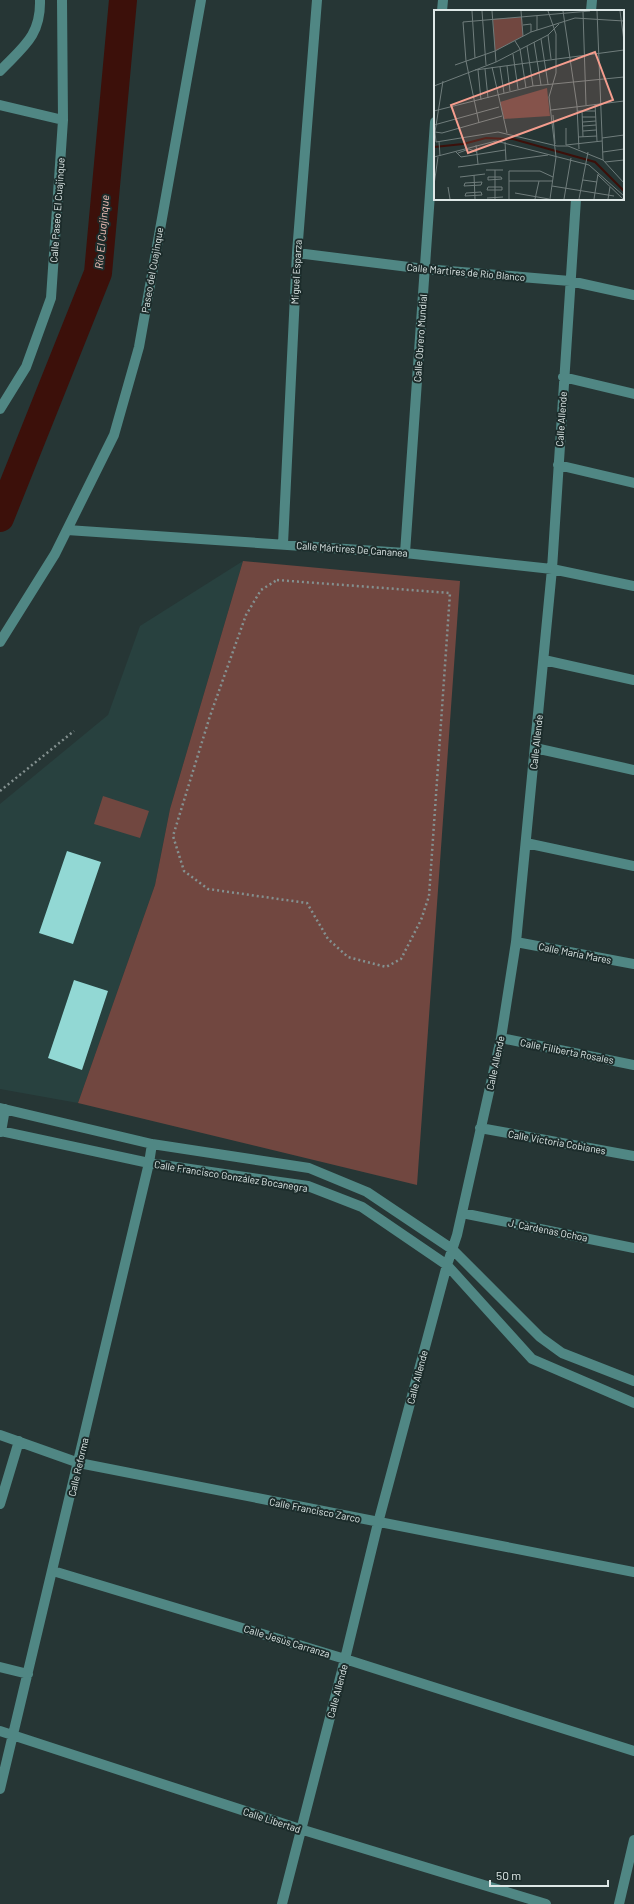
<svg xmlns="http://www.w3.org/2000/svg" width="634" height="1904" viewBox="0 0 634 1904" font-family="Barlow,sans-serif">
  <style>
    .built { fill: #28413f }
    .green { fill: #714740 }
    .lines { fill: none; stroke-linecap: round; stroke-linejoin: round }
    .river { stroke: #3c100a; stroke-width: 28 }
    .building { fill: #92d8d4 }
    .path { stroke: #849190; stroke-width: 2.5; stroke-dasharray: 2 3; stroke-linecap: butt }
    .minor { stroke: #508784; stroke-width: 10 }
    .labels { text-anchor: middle; stroke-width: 4; stroke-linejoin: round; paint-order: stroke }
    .street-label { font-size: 10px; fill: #dee8e7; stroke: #1c2c2b }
    .water-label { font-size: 11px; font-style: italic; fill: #f4c1b8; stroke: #1c2c2b }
    .inset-river { fill: none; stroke: #3c100a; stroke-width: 2 }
    .inset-road { fill: none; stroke: #707d7c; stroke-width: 1 }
    .view { fill: #f59d8e; fill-opacity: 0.15; stroke: #f59d8e; stroke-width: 2 }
    .inset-edge { fill: none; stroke: #dee8e7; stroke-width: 2 }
  </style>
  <rect width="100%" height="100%" fill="#263635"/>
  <!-- built -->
  <path class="built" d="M243,561L170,809L155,885L78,1103L0,1089V804L108,715L140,626Z"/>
  <!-- green -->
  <path class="green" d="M243,561L460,581L417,1185L78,1103L155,885L170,809Z
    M103,796L149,811L140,838L94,824Z"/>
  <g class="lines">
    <!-- river -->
    <path class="river" d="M0,518L98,273L123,0"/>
  </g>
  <!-- building -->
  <path class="building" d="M67,851L101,862L73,944L39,933Z
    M74,980L108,991L82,1070L48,1058Z"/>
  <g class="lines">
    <!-- path -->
    <path class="path" d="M277,580L450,593L429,896L421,920L401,959L386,967L348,957L328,939L307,903L208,889L184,871L173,836L210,716L246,615L261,590Z
      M0,791L74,731"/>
    <!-- minor -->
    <path class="minor" d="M442,11L443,0
      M591,11L592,0
      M0,71C23,47 41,36 40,0
      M0,105L63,120
      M297,253L425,269L570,281L634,295
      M563,377L634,394
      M0,409L26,367L51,298L63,120L62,0
      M558,465L634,483
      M67,530L405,553L552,569L634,586
      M283,544L297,253L317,0
      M405,553L435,122
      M0,642L55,554L114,435L139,347L201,0
      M544,660L634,680
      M535,748L634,770
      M526,843L634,866
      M516,942L634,964
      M501,1038L634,1065
      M0,1108L152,1144L309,1168L367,1192L452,1249L540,1337L562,1353L634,1381
      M480,1128L634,1156
      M0,1131L149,1163L308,1186L362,1207L447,1265L532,1359L634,1403
      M1,1132L5,1109
      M462,1213L634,1248
      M0,1435L79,1463L634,1572
      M0,1504L19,1441
      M53,1571L345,1659L634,1751
      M0,1667L28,1674
      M0,1731L300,1829L546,1904
      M0,1789L149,1163L152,1144
      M282,1904L345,1659L378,1523L447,1265L457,1235L501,1038L516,942L552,569L576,199
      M619,1904L634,1840"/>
  </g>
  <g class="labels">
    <!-- street labels -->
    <g class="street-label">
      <text transform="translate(57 210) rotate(-86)" y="4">Calle Paseo El Cuajinque</text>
      <text transform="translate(152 270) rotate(-80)" y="4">Paseo del Cuajinque</text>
      <text transform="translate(296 272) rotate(-87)" y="4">Miguel Esparza</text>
      <text transform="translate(466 272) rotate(5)" y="4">Calle Martires de Río Blanco</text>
      <text transform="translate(420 338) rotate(-86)" y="4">Calle Obrero Mundial</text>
      <text transform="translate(561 419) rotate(-86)" y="4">Calle Allende</text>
      <text transform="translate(352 549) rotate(4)" y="4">Calle Mártires De Cananea</text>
      <text transform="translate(536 742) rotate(-84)" y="4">Calle Allende</text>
      <text transform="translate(575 953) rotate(11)" y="4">Calle María Mares</text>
      <text transform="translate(567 1051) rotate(11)" y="4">Calle Filiberta Rosales</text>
      <text transform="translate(495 1063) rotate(-78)" y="4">Calle Allende</text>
      <text transform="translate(557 1142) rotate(10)" y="4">Calle Victoria Cobianes</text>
      <text transform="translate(231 1176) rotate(9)" y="4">Calle Francisco González Bocanegra</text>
      <text transform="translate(548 1230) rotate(11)" y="4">J. Cárdenas Ochoa</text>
      <text transform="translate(417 1377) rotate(-75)" y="4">Calle Allende</text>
      <text transform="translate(78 1467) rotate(-77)" y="4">Calle Reforma</text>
      <text transform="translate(315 1510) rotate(11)" y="4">Calle Francisco Zarco</text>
      <text transform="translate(287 1641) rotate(17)" y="4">Calle Jesús Carranza</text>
      <text transform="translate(337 1691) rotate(-75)" y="4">Calle Allende</text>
      <text transform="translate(272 1820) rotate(18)" y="4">Calle Libertad</text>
    </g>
    <!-- water labels -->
    <g class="water-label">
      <text transform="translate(102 232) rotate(-85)" y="4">Río El Cuajinque</text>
    </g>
  </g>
  <!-- overview -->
  <g transform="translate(434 10)">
    <rect width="190" height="190" fill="#263635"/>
    <path d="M88,7L89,26L61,41L59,9ZM113,78L116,106L70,109L66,92Z" fill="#714740"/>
    <path class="inset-river" d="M0,137L29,134L52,128L79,129L161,152L190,181"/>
    <path class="inset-road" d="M38,1L41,48M48,1L52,55M58,1L62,52M87,1L89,26M114,1L122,24V63L115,87L122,147L116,189M129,1L143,96L145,139M163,1L169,150M186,1L190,31M149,2L152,95M103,6V20M89,15L97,14V22M114,25L117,49M107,29L114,74M81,31L86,39L92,78M100,32L107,75M93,36L99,76M79,44L84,79M21,55L61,41L97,22L141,8L190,11M73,56L76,81M58,57L73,123M66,57L70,83M51,59L54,88M41,60L190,40M44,60L47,90M9,71L1,122L2,132L64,122L123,136H134L169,150L190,173M0,76L62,52L114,25L125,14M161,94L163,131M117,100L190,91M0,101L99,76L190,67M143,101H161M148,101L149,127M119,105L121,134M148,107H162M149,112L162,111M45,113L32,51L29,12L156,1M0,115L65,97M149,116L162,115M132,118V135L168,131M149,121L162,120M1,122L8,123L68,106M144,127L163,126M168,128L190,125M5,131L6,146M71,132L72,150M42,135L44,154M22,142L27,147L71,140M169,142L190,139M24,143L35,139L43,142M0,147L62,131L155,155L190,186M171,152L190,150M24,157L114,145M52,160H69M61,160V189M40,165L41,189M164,165L189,189M26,167L51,164M54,167H67L68,169L54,170ZM149,170L163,172M75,171H119M48,172L47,175L30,176L31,173ZM0,175L4,147M118,176L180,186M14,177L16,189M68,177V180H53L54,177ZM81,183L115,189M31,186L32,183L47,182L48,185M31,186L48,185M53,188L69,187M75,189V161H106L119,167M101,189L105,171M130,189L137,148M145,189L154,142M160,189L164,164M174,189L176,177"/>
    <path class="view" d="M161,42L179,90L34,143L17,95Z"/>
    <rect width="190" height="190" class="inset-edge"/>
  </g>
  <!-- scale -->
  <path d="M490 1880v6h118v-6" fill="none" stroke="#dee8e7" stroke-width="2"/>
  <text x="496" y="1880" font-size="12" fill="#dee8e7" stroke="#1c2c2b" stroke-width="3" paint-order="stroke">50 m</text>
</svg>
